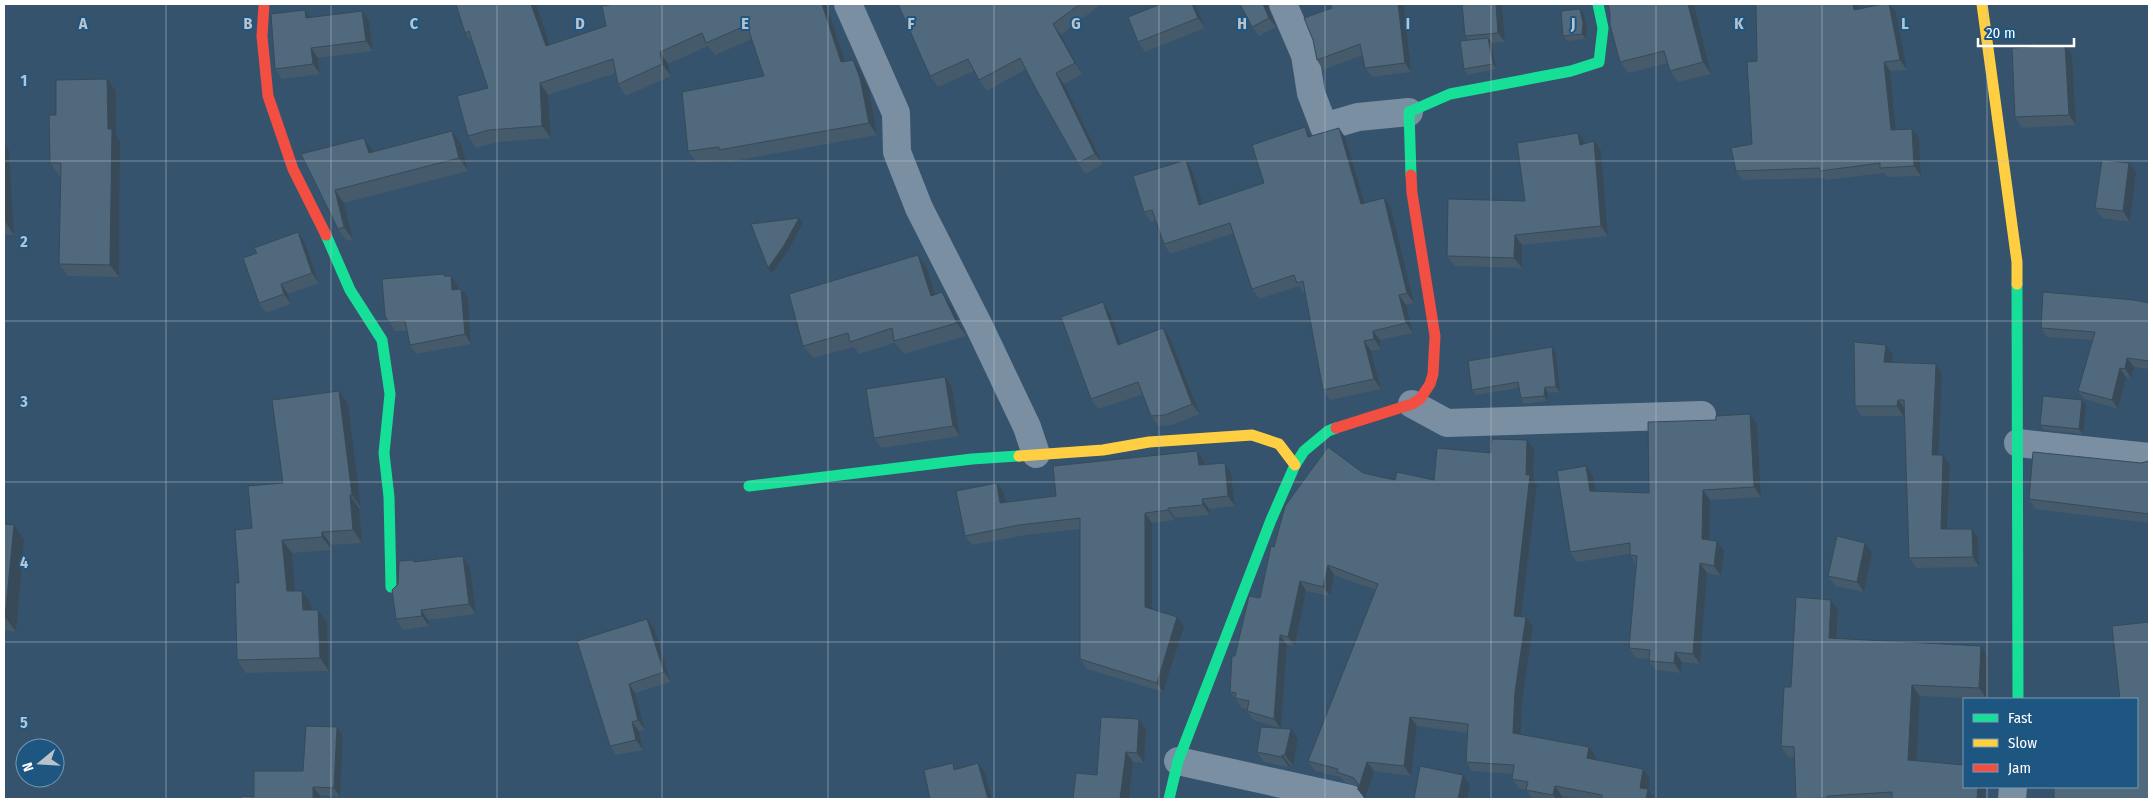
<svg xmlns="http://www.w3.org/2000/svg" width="2153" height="803" viewBox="0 0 2153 803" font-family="'Fira Sans Condensed',sans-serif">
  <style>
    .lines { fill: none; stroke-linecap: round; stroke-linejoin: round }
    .street { stroke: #7b8fa2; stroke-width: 28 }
    .fast { stroke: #16e098; stroke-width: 11 }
    .slow { stroke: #ffcf43; stroke-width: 11 }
    .jam { stroke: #f24e42; stroke-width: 11 }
    .wall { fill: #455a6b }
    .shaded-wall { fill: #384a57 }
    .building { fill: #50697c; stroke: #384a57 }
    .grid { fill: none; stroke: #b8c3cc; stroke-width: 1; stroke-opacity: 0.55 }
    .grid-label { font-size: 16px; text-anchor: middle; font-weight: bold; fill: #b8c3cc; stroke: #1e5682; stroke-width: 4; stroke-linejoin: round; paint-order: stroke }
  </style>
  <rect width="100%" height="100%" fill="#35536c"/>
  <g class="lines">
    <!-- street -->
    <path class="street" d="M848,4L896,113L897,152L919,208L979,326L1027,427L1036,454
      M1283,4L1305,55L1311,93L1324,127L1358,117L1409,112
      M1412,404L1447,423L1702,415
      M2018,443L2149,457
      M1178,761L1350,799
      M2012,799L2013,787"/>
    <!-- fast -->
    <path class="fast" d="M1411,175L1409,112L1450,94L1571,71L1599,62L1603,28L1598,4
      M326,235L350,290L382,340L390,394L384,453L389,497L391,587
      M2017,284L2018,699
      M749,486L972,459L1019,456
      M1169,799L1178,761L1271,520L1295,465L1304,451L1328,431L1336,428"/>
    <!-- slow -->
    <path class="slow" d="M1982,4L2017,262V284
      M1019,456L1103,450L1149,442L1252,435L1279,444L1295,465"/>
    <!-- jam -->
    <path class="jam" d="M264,4L262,36L268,96L293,169L326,235
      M1336,428L1412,404L1420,399L1430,384L1433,374L1435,336L1412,193L1411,175"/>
  </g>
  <!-- wall -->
  <path class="wall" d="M456,4L550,44L606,26L615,4H828H826L845,62L861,72L869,90L877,135L728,162L726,160L697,163L688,151L764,76L752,39L715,55L708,46L668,64L671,76L626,96L618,84L616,73L548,95L551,138L498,142L476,148L468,136L488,88L474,45L465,33Z
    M898,4H1097L1099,6L1061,35L1082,74L1064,84L1103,164L1085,174L1078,163L1026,69L987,91L979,80L974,71L938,87L930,76Z
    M1161,4H1195L1205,28L1145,52L1138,42Z
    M1330,4H1410H1404L1411,72L1372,77L1365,68L1363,55L1323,70L1317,60L1332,8Z
    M1502,4L1505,42L1492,43L1496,69L1468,75L1464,69L1468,40L1465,36Z
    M1694,4L1711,74L1678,82L1670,71L1668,63L1628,73L1620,62L1610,14Z
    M1756,4H1859V9L1896,12L1907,70L1890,71L1896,129H1912L1919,138L1921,176L1887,177L1884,173L1826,180L1825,178L1742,180L1736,171L1752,144L1757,61Z
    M1580,9L1584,14L1587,29L1586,39L1567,41L1563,36Z
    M1269,10L1276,27L1259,36L1252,27Z
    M311,18L369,21L373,51L318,58L320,74L282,79L275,69Z
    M2065,45L2072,55L2076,125L2022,128L2015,117Z
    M107,79L116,91V135L120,141L119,277L68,276L59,264L61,175H59L50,163L56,115Z
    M1305,127L1311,136L1345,137L1365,203L1391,208L1414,303L1406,305L1413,333L1380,340L1381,349L1371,351L1381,389L1330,400L1323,390L1306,292L1303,293L1299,286L1259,299L1252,289L1234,233L1170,254L1164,244L1156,220L1151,222L1144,212L1186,160L1192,170L1202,204L1264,183Z
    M364,138L373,151L461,144L468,171L344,203L353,240L347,241L338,229L301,154Z
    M4,143L9,151L14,235H4Z
    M1585,144L1601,151L1608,236L1522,245V268L1454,266L1447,256L1525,201Z
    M2136,173L2130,222L2102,218L2095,208Z
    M298,232L305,243L319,283L288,294L291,304L266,313L259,303L257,253Z
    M918,255L927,268L936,294L942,292L951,305L966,336L904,354L895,343L859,354L854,347L813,358L803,346Z
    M445,276H451L458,285V289H461L468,298L471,344L416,354L410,345L407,331H395L385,316Z
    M2149,303V369L2134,367L2131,378L2126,377L2118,409L2084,399L2078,391L2093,340L2047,337L2041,328Z
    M1110,313L1121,344L1163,328L1170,338L1200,414L1172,425L1158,426L1151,416L1143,394L1098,409L1091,399Z
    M1556,353L1560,392L1548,393L1547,401L1524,404L1521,398L1519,388L1476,395L1472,390Z
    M1893,355L1892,362L1936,364L1942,373L1938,455L1950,465L1948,529H1972L1978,538L1979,567L1916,568L1909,558L1905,409L1903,416H1861L1855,406Z
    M945,377L952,387L960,436L881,448L874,438Z
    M348,404L361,508H359L362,543L331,545L332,550L292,553L295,591L311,604V610L327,623L329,671L246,673L237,660L239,583L283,483Z
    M2086,406L2083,434L2044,430L2040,425Z
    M1750,414L1757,424L1761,497L1710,500L1709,540L1724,551L1721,576L1707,573L1700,664L1682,662L1681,673L1656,670L1649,661V659L1636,658L1629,648L1636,565L1630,554L1577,562L1570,552L1593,476L1595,491L1649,493L1716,420Z
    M1534,449L1533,479L1537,485L1521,617H1526L1533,627L1522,702L1520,735L1596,757L1595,760L1643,769L1650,778L1648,789L1655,799H1579L1562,796L1561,799H1533L1526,790L1519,788L1512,779L1513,774L1472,771L1466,762L1467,733L1417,726L1411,776L1374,771L1358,787L1344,782L1341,777L1315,771L1308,761L1376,590L1334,575L1330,596L1306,591L1295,646L1287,645L1281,728L1291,729L1298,739L1293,766L1290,765L1289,767L1264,762L1257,752L1279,728L1254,720L1247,711V709L1242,708L1230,692L1235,656L1260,598L1274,547L1363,473L1395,480H1434L1491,453Z
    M1197,451L1204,461L1205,465L1231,473L1235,506L1209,509L1210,515L1175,518V520L1152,523V609L1184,627L1163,692L1087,669L1080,659V529L1026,535L972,545L965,536L1004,493L1005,502L1056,496Z
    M2149,461V523L2035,509L2029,499L2141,463Z
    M4,524L24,540L16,632L4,630Z
    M1872,553L1864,592L1835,586L1828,576Z
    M463,556L470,567L476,614L428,620L429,626L403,630L396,619L398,584L415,562Z
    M1838,610L1837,639L1988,657L1987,699L1920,696L1916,761L1964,787H1986L1985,799H1797L1795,757H1788L1781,746L1791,687Z
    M654,628L671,682L635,693L645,730L639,731L643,750L616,755L610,746L577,641Z
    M1139,719L1146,729L1144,763L1133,762L1129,799H1073L1097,775Z
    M337,727L343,736L340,797L320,795L254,797L303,771Z"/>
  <!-- shaded-wall -->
  <path class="shaded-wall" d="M531,4H536L554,58L546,46Z
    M822,4H826L849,74L841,62Z
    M1192,4H1195L1205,28L1198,18Z
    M1263,4H1268L1269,10L1276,27L1269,18Z
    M1398,4H1404L1411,72L1405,63Z
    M1496,4H1502L1505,42L1498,33Z
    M1688,4H1694L1711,74L1703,62Z
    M1853,4H1859L1861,19L1854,10Z
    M1889,4L1896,12L1907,70L1900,60Z
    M1580,9L1584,14L1587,29L1586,39L1582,34Z
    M305,10L312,20L306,18Z
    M362,11L369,21L373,51L366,41Z
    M1053,24L1061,35L1082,74L1075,63Z
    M1488,38L1492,43L1496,69L1493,64Z
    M2065,45L2072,55L2076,125L2069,115Z
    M311,48L318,58L320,74L313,64Z
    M660,52L668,64L671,76L662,64Z
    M853,60L861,72L869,90L877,135L869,123Z
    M1884,62L1890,71L1897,139L1891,130Z
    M1056,73L1064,84L1103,164L1095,154Z
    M107,79L116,91V135L120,141L119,277L110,265Z
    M540,83L548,95L551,138L542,126Z
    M1305,127L1311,137H1308Z
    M1339,128L1345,137L1368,214L1361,204Z
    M1912,129L1919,138L1921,176L1914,166Z
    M452,131L461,144L468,171L459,158Z
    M1578,133L1585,143L1580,145Z
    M364,138L373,151L378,166L369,153Z
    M1594,141L1601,151L1608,236L1601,226Z
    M4,143L9,151L14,235L4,220Z
    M1186,160L1192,170L1206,215L1199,205Z
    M2129,163L2136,173L2130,222L2123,211Z
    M335,190L344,203L353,240L344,227Z
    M1384,198L1391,208L1414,303L1407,293Z
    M799,218L803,223L787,252L772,273L768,268Z
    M298,232L305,243L319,283L312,273Z
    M1515,235L1522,245V268L1514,258Z
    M918,255L927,268L940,309L931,296Z
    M451,276L458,285L459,299L452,290Z
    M281,284L288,294L291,304L284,294Z
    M461,289L468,298L471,344L465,334Z
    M942,292L951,305L966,336L957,323Z
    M1399,295L1406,305L1413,333L1406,323Z
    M1103,302L1110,313L1125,355L1118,345Z
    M1163,328L1170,338L1200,414L1192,404Z
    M1373,331L1380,340L1381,349L1374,339Z
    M1364,341L1371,351L1381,389L1374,379Z
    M1886,345L1893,355L1891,371L1884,362Z
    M1552,347L1556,353L1560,392L1556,387Z
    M2127,358L2134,367L2131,378L2125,369Z
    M1936,364L1942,373L1938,464L1932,455Z
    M2120,368L2126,377L2118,409L2112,400Z
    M945,377L952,387L960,436L953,426Z
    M1545,387L1548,393L1547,401L1544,396Z
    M339,391L348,404L361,508L352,495Z
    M1898,400L1905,409L1903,416L1897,406Z
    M2082,400L2086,406L2083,434L2079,429Z
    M1750,414L1757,424L1761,497L1754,487Z
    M1527,440L1534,449L1533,479L1537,485L1520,625L1514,616L1526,475Z
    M1197,451L1204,461L1206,475L1199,465Z
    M1943,455L1950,465L1947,539L1941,529Z
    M1225,463L1231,473L1235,506L1228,496Z
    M1586,466L1593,476L1597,501L1590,491Z
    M997,483L1004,493L1007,513L1000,503Z
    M1703,490L1710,500L1709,549L1702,539Z
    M350,495L359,508L362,543L353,530Z
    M1202,499L1209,509L1210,515L1203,505Z
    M1168,508L1175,518V520L1168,510Z
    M1145,513L1152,523V616L1145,607Z
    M14,525L24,540L16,632L5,617Z
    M1972,529L1978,538L1979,567L1973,557Z
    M322,532L331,545L332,550L322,537Z
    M282,540L292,553L296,604L287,591Z
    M1717,541L1724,551L1721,576L1714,566Z
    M1865,543L1872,553L1864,592L1857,582Z
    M463,556L470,567L476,614L469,604Z
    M1700,563L1707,573L1700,664L1693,654Z
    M1328,565L1334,575L1330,596L1323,587Z
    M1300,581L1306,591L1295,646L1288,637Z
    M302,591L311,604L312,623L303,610Z
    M1831,600L1838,610L1836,649L1829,638Z
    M318,610L327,623L329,671L320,658Z
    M421,610L428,620L429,626L422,616Z
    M1177,617L1184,627L1163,692L1157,683Z
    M1526,617L1533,627L1522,702L1520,743L1513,733L1515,692Z
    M647,619L654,628L671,682L664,672Z
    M1280,635L1287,645L1281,729L1274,719Z
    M1981,646L1988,657L1987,699L1979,688Z
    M1675,652L1682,662L1681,673L1674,663Z
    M629,684L635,693L645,730L638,720Z
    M1912,685L1920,696L1916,771L1908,760Z
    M1410,717L1417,726L1411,776L1404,766Z
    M1139,719L1146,729L1144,763L1137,753Z
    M632,722L639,731L643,750L636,740Z
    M337,727L343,736L340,797L334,788Z
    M1291,729L1298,739L1293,766L1285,755Z
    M1589,747L1596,757L1594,768L1587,758Z
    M1126,752L1133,762L1129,799H1120Z
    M1282,755L1290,765L1289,767L1282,757Z
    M1367,762L1374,771L1365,799L1358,790Z
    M978,763L985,773L992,799H988Z
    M1643,769L1650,778L1648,791V789L1655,799H1646L1640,788Z
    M1463,775L1470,785L1467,799H1458Z
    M1555,786L1562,796L1561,799H1556L1553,795Z
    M313,787L320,795L319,799H313Z
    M1978,787H1986L1985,799H1977Z"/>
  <!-- building -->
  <path class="building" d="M456,4H531L546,46L606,26L602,6L615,4H822L841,62L853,60L860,78L869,123L719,150V147L688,151L682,92L764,76L747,25L706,43L702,33L660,52L662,64L618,84L613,59L540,83L542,126L489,130L468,136L457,96L488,88L469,31L465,33Z
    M898,4H1080L1053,24L1075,63L1056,73L1095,154L1078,163L1036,89L1020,58L979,80L968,59L930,76Z
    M1161,4H1192L1198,18L1138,42L1128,17Z
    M1240,4H1263L1269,18L1252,27Z
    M1330,4H1398L1405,63L1365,68L1360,44L1317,60L1313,40L1304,18L1332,8Z
    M1462,4H1496L1498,33L1465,36Z
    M1608,4H1688L1703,62L1670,71L1664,51L1620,62L1610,25V14Z
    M1756,4H1853L1854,10L1883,4H1889L1900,60L1884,62L1891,130L1912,129L1914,166L1880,168V163L1820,171L1819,168L1736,171L1731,148L1752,144L1747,62L1757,61Z
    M1580,9L1583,23L1582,34L1563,36L1561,11Z
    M305,10L306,18L362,11L366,41L311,48L313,64L275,69L271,14Z
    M1488,38L1493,64L1464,69L1460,41Z
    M2065,45L2069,115L2015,117L2012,48Z
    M107,79L108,129H112L110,265L59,264L61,163H50L49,115H56V80Z
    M1305,127L1308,137L1339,128L1361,204L1384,198L1407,293L1399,295L1406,323L1373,331L1374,339L1364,341L1374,379L1323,390L1303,281L1297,283L1294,275L1252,289L1230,223L1164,244L1152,210L1144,212L1133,176L1186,160L1199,205L1264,183L1252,145Z
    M452,131L459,158L335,190L344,227L338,229L301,154L364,138L369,153Z
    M1578,133L1580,145L1594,141L1601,226L1515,235L1514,258L1447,256L1448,199L1525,201L1517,143Z
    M2102,160L2129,163L2123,211L2095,208Z
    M799,218L783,247L768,268L751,224Z
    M298,232L312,273L281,284L284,294L259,303L243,258L257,253L254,248Z
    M918,255L931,296L942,292L957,323L894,341L892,328L850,342L848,333L803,346L789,294Z
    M444,274V276H451L452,290L461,289L465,334L410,345L405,321L389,322L385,316L382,279Z
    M2043,292L2134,300L2149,303V361L2127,358L2125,369L2120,368L2112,400L2078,391L2095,332L2041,328Z
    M1103,302L1118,345L1163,328L1192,404L1165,415L1151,416L1138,382L1091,399L1061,317Z
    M1854,342L1886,345L1884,362L1936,364L1932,455H1943L1941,529H1972L1973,557L1909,558L1904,400H1898L1897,406H1855Z
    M1552,347L1556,387H1545L1544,396L1521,398L1518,382L1472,390L1468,361Z
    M945,377L953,426L874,438L866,389Z
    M339,391L352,495H350L353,530L322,532V537L282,540L287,591H302L303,610H318L320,658L237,660L235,583H239L235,530L252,528L248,486L283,483L272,400Z
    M2043,396L2082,400L2079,429L2040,425Z
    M1750,414L1754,487L1703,490L1702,539L1717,541L1714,566L1700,563L1693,654L1675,652L1674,663L1649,661L1650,650L1629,648L1637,556L1630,555V543L1570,552L1557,471L1586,466L1590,491L1649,493L1648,422L1716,420V416Z
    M1492,439L1527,440L1526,475H1530L1514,616L1526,617L1515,692L1513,733L1589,747L1587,758L1643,769L1640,788L1648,789L1646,799H1602V795L1555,786L1553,795L1526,790L1528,782L1512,779L1514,765L1466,762L1468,724L1410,717L1404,766L1367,762L1358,790V784L1354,778L1337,772L1338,769L1308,761L1378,584L1328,565L1323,587L1300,581L1288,637L1280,635L1274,719L1247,711L1249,701L1235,698L1236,693L1230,692L1232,656H1235L1249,596L1260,598L1271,546L1274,547L1285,506L1328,447L1363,473L1395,480L1397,472L1434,480L1437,448L1491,453Z
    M1197,451L1199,465L1225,463L1228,496L1202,499L1203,505L1168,508V510L1145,513V607L1177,617L1157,683L1080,659V518L1019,525L965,536L956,491L997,483L1000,503L1056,496L1053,466Z
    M2033,452L2141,463L2149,461V514L2029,499Z
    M4,524L14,525L5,617H4Z
    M1837,536L1865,543L1857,582L1828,576Z
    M463,556L469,604L421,610L422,616L396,619L392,590L398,584L399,561L413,560L414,562Z
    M1796,597L1831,600L1829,638L1981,646L1979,688L1912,685L1908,760L1964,765V787H1978L1977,799H1892V792L1827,796V798L1796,799L1794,747L1781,746L1784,687H1791Z
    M647,619L664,672L629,684L638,720L632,722L636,740L610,746L577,641Z
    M2149,622V799H2054V787H2137V699H2120L2112,626Z
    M1101,717L1139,719L1137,753L1126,752L1120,799H1073L1076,773L1097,775Z
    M306,726L337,727L334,788L313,787V799H241V796L254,797V771H303Z
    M1261,727L1291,729L1285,755H1282V757L1257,752Z
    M953,763L954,770L978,763L988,799H930L924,770Z
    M1420,766L1463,775L1458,799H1414Z"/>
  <!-- grid -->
  <path class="grid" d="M166,4V799M331,4V799M497,4V799M662,4V799M828,4V799M994,4V799M1159,4V799M1325,4V799M1491,4V799M1656,4V799M1822,4V799M1987,4V699M4,161H2149M4,321H2149M4,482H2149M4,642H2149M1987,787V799"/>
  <g class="grid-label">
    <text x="83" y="29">A</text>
    <text x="248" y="29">B</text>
    <text x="414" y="29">C</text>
    <text x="580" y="29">D</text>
    <text x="745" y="29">E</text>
    <text x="911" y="29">F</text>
    <text x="1076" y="29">G</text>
    <text x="1242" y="29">H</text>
    <text x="1408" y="29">I</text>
    <text x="1573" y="29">J</text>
    <text x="1739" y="29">K</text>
    <text x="1905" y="29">L</text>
    <text x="24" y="86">1</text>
    <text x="24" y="247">2</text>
    <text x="24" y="407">3</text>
    <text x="24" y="568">4</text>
    <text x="24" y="728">5</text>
  </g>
  <!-- border -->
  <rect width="2153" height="803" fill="none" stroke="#ffffff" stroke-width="10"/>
  <!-- legend -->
  <rect x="1963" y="698" width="175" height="90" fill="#1e5682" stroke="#789ab4"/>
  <rect x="1973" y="714" width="25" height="8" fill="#16e098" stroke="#789ab4"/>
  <text x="2008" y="723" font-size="15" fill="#ffffff">Fast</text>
  <rect x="1973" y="739" width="25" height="8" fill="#ffcf43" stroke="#789ab4"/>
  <text x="2008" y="748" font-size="15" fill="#ffffff">Slow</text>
  <rect x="1973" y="764" width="25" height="8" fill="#f24e42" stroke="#789ab4"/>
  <text x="2008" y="773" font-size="15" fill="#ffffff">Jam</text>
  <!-- north arrow -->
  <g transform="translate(40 763) rotate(252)"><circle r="24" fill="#1e5682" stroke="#789ab4"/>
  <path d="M0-4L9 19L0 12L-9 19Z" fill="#b8c3cc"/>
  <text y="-8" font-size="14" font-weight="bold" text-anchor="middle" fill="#ffffff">N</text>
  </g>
  <!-- scale -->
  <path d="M1978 38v8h96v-8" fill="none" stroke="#ffffff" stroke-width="2.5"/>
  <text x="1986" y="38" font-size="15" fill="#ffffff" stroke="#1e5682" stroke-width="4" paint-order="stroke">20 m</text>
</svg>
